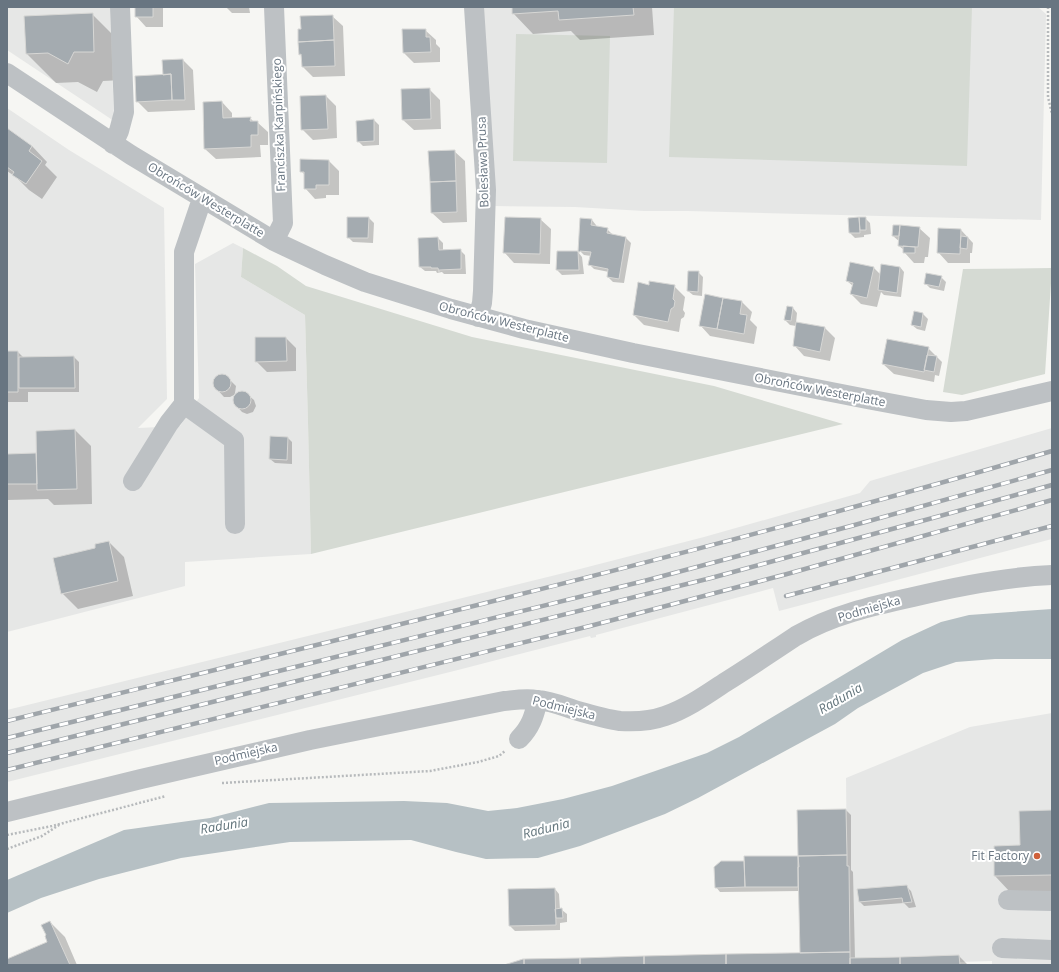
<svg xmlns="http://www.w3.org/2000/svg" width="1059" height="972" viewBox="0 0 1059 972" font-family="'Open Sans',sans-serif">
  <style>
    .built { fill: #e6e7e6 }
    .green { fill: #d5dad3 }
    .water { fill: #b6c0c4 }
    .shadow { fill: #0003 }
    .building { fill: #a4abb0; stroke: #d7d7d5 }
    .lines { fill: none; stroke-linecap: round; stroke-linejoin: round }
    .path { stroke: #b7babc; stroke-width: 2.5; stroke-dasharray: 2 2; stroke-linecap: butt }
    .minor { stroke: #bdc1c4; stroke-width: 20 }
    .rail-casing { stroke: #9fa5aa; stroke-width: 4.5 }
    .rail { stroke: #fff; stroke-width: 3; stroke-dasharray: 9; stroke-linecap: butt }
    .poi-dot { fill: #cf603a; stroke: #fff; stroke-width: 1.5 }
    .labels { text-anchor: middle; stroke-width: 4; stroke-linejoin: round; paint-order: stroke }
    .street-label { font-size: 12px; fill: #687581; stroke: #fff }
    .poi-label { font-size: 12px; fill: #687581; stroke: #fff; text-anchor: end }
    .water-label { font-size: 13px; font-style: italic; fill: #64767d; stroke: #fff }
  </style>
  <rect width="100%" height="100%" fill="#f6f6f3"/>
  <!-- built -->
  <path class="built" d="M7,7H110L114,121L7,50Z
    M481,7H1038L1046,14L1041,220L688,211H644L575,207L493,206Z
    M7,108L69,150L164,208L167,399L138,428L180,426L199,398L195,264L233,243L243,248L241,277L305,315L308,423L311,554L185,562V586L7,632Z
    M1052,428V539L779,611L773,588L596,635V637L591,638L590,636L458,670L7,782V710L576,570L704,537L860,493L870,481Z
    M1052,713V965H992V961L959,962V955L850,958V921L849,919L847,866L846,778L970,727Z"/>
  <!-- green -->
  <path class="green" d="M674,7H972L967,166L669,157Z
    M516,34L610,36L607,163L513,161Z
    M243,248L277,266L306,286L472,337L714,386L843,424L311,554L308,423L305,315L241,277Z
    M1052,268L1045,374L962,395L943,392L963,269Z"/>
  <!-- water -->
  <path class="water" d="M1052,609V659H995L956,662L923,673L858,708L835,724L698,798L665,814L580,846L538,858L486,859L456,852L411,840L290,842L181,858L99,879L41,898L7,913V880L124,830L210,818L269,803L404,801L447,803L488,811L517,808L563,799L612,786L707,753L739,737L902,640L941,622L969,615Z"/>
  <!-- shadow -->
  <path class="shadow" d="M136,7H163V27H146L136,16Z
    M226,7H249L250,13H232Z
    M513,7H652L654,35L580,40L571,31L533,34L513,13Z
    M92,14L121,43L123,80L103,81L97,92L78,82L56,83L27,54Z
    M332,16L343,26L345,76L313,77L303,67L302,57L300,54Z
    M425,30L436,40V44L440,48V62L414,63L404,53Z
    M183,60L193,70L195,110L148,112L137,101L164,76Z
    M429,89L440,100L441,129L414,130L403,120L402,90Z
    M326,96L336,106L337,138L313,140L302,129Z
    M222,102L232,113V118H250L254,122H257L268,132V145H260L261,157L216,159L205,149Z
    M374,120L379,125V145L363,146L358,141Z
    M7,129L32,146L47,162L45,165L57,177L42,199L29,190L16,177L7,171Z
    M454,151L465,161L467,222L443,223L432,213Z
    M329,161L339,171V195H326V198L315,199L305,188V175L301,171Z
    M369,218L374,223L373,243L353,242L348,237Z
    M865,218L870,223L871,234L864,235V237L855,238L850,233L849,219Z
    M540,219L551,229L550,264L514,263L504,252Z
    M592,220L596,225V227L607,229L612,234V236L626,238L631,243L624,283L613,282L608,277L609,272L594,269L590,265L591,256L584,255L579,250Z
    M919,228L930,238L928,257H925L924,263H914L904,252V250L899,246L900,242L893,236Z
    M961,230L973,243L972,253H970V263H948L938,252Z
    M438,238L443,243V251L460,250L465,255L466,274H444L442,272L437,273L436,271H425L420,267Z
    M578,252L582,257L584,274L562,275L557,270Z
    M851,263L874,268L881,275L900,267L904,272L901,297L884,295L881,292L877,307L861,304L851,294L853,286L847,281Z
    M698,272L703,277L702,296L693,295L688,291Z
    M941,277L946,282L944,291L930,288L925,283Z
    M650,286H674L685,297L683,310L685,313L684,317L681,319L679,332L644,325L634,315Z
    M742,302L752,312L750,320L757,327L754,344L710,336L700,325Z
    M793,308L797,313L796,323L825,328L835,338L830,361L804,356L794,345L796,326L790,325L785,320Z
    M915,312L923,314L928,319L925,331L917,329L912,325Z
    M286,338L296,348V371L267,372L256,361Z
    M928,348L942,362L939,376L935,375L934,382L894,374L883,364Z
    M7,352H18L24,358L74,357L79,362V392H28V402H7Z
    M219,376H226L236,386L235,393L234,395L230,397H224L214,386V383L216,377Z
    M242,392L248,395L254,400L256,406L253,412L247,414L242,412L234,403L235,395Z
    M75,430L91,446L92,504L54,505L48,499L7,500V455L37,454V432Z
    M288,438L292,442V464L275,463L270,459Z
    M109,542L124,557L133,596L78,609L62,593L97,549Z
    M846,810L851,815V870L853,872L855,959L959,956L968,965H506L801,954L799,891L720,892L716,887L722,862H745V857H799Z
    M1052,811V891L1010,892L995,876V847L1021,846Z
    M906,886L911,891L916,907L909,908L904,903L864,906L860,902Z
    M555,889L559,894L560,910H562L567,914V922L560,923V930L515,931L510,926Z
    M50,922L65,937L77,965H7V960L48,942Z"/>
  <!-- building -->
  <path class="building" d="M135,7H153V17H135Z
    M512,7H633L634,15L559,20L558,11L512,14Z
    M93,13L94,52H74L68,64L48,53L26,54L24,16Z
    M333,15L334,40L298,42V29H301L300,16Z
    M402,29H426V37H430L431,52L403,53Z
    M334,40L335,66L302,67L301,54L299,55L298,42Z
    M183,59L185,100H172L171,74L163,75L162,60Z
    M171,74L172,100L136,102L135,76Z
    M430,88L431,119L402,120L401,89Z
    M326,95L328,129L301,130L300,96Z
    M222,101L223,118L251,117L250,121H258V135H251V147L204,149L203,102Z
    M374,119V141L357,142L356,121Z
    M7,128L32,146L29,151L42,161L26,184L12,175L14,172L7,167Z
    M455,150L456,181L430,182L428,151Z
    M300,159L329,160V185H316V189H304V172H300Z
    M456,181L457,212L431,213L430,182Z
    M347,217H369L368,238H347Z
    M505,217L541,218L540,254L503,253Z
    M859,217L860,233H849L848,218Z
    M859,217H866V230H860Z
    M580,218L592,219L591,225L608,228L607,233L626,237L619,279L607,277L608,269L588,265L591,252L580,251V252H578Z
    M893,225H900L899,236H892Z
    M900,225L920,227L918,247L898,246Z
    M938,228L961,229L960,254L937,253Z
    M961,236L968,237L967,249L960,248Z
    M438,237L439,250L461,249V269L439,270V272L438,268H431V267H419L418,238Z
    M903,246L915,247V253H903Z
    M557,251H578L579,270H556Z
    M850,262L874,267L867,298L850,294L853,283L846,281Z
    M881,264L900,267L897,293L878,290Z
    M688,271H699L698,292L687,291Z
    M926,273L942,276L939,287L924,284Z
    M649,281L675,285L673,299L675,301L674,307L671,309L668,322L633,315L638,282L649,285Z
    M705,294L723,298L717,329L699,326Z
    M723,298L742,301L740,314L747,315L744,334L717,329Z
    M787,306L793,307L791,321L784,320Z
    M914,311L923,313L921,327L911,325Z
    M796,322L825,327L820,352L793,346Z
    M255,337H286L287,361L255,362Z
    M887,339L929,347L924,372L882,364Z
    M7,351H18V392H7Z
    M927,355L937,356L934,372L924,370Z
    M74,356L75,388H19V357Z
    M213 383a9 9 0 1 1 18 0a9 9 0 1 1-18 0Z
    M233 400a9 9 0 1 1 18 0a9 9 0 1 1-18 0Z
    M75,429L77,489L37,490L36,431Z
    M270,436L288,437L287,460L269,459Z
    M36,453L37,484H7V454Z
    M109,541L118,581L61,594L53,558L95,548V544Z
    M846,809L847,855L798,856L797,810Z
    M1052,810V875L994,876V846L1020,845L1019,811Z
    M847,855V866H849L850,952L800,953L798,867H799L798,856Z
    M744,856H798V887H745Z
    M721,861H744L745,887L715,888L714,867Z
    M907,885L912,902L903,903L902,898L859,902L857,889Z
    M555,888L556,925L509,926L508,889Z
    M562,908L563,918H556L555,909Z
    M50,921L70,965H7V959L47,942L45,936L46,935L41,925Z
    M850,952V965H726V954Z
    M726,954V965H644V956Z
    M959,955L960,965H900V957Z
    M644,956V965H580V958Z
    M900,957V965H850V958Z
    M580,958V965H524V959Z
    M523,959H524V965H504Z"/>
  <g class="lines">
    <!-- path -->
    <path class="path" d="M1048,7V97L1052,114
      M222,783L430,771L478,762L499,756L505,751
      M7,835L52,826L166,796
      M7,849L42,836L59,825"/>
    <!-- minor -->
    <path class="minor" d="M474,7L486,190L483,291L482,303L478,317
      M7,73L131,155L274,241L325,265L365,282L451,309L524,329L633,353L867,399L926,410L951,412L966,411L1052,391
      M113,144L119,131L124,112L120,7
      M274,241L283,223L274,7
      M184,404L234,440L235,524
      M133,481L169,423L184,404V252L202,199
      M519,739C531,727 534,716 538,700
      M7,812L141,779L310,740L504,701C515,700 526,698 537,700C552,701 565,707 578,711C592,715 606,719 620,721C635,722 651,721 665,716C686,709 706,695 724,683C748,668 772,652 796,636C832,615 872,606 913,597C959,586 1005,577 1052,575
      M1008,900L1052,901
      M1002,948L1052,950"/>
    <defs>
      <path id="rail" d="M786,596L1052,526
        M7,721C356,635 707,552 1052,451
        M7,738L644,581L851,526L1052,470
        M7,753L711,578L929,519L1052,485
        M7,770L590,626L787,574L1052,500"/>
    </defs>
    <!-- rail casing -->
    <use href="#rail" class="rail-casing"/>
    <!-- rail -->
    <use href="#rail" class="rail"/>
  </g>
  <!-- markers -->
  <circle class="poi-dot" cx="1037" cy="856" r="4"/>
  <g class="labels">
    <!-- street labels -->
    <g class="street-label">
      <text transform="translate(279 125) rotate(-92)" y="4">Franciszka Karpińskiego</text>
      <text transform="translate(483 162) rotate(-92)" y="4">Bolesława Prusa</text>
      <text transform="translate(206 200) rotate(31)" y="4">Obrońców Westerplatte</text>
      <text transform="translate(504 322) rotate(14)" y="4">Obrońców Westerplatte</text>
      <text transform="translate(820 390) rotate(11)" y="4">Obrońców Westerplatte</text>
      <text transform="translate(869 609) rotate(-16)" y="4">Podmiejska</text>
      <text transform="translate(564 708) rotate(14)" y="4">Podmiejska</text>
      <text transform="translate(246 754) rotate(-13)" y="4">Podmiejska</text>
    </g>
    <!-- poi labels -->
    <g class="poi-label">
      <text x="1029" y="860">Fit Factory</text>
    </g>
    <!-- water labels -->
    <g class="water-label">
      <text transform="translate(840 698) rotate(-30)" y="5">Radunia</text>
      <text transform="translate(224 825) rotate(-9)" y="5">Radunia</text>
      <text transform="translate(546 828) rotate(-14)" y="5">Radunia</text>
    </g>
  </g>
  <!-- border -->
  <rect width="1059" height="972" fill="none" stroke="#687581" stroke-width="16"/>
</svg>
